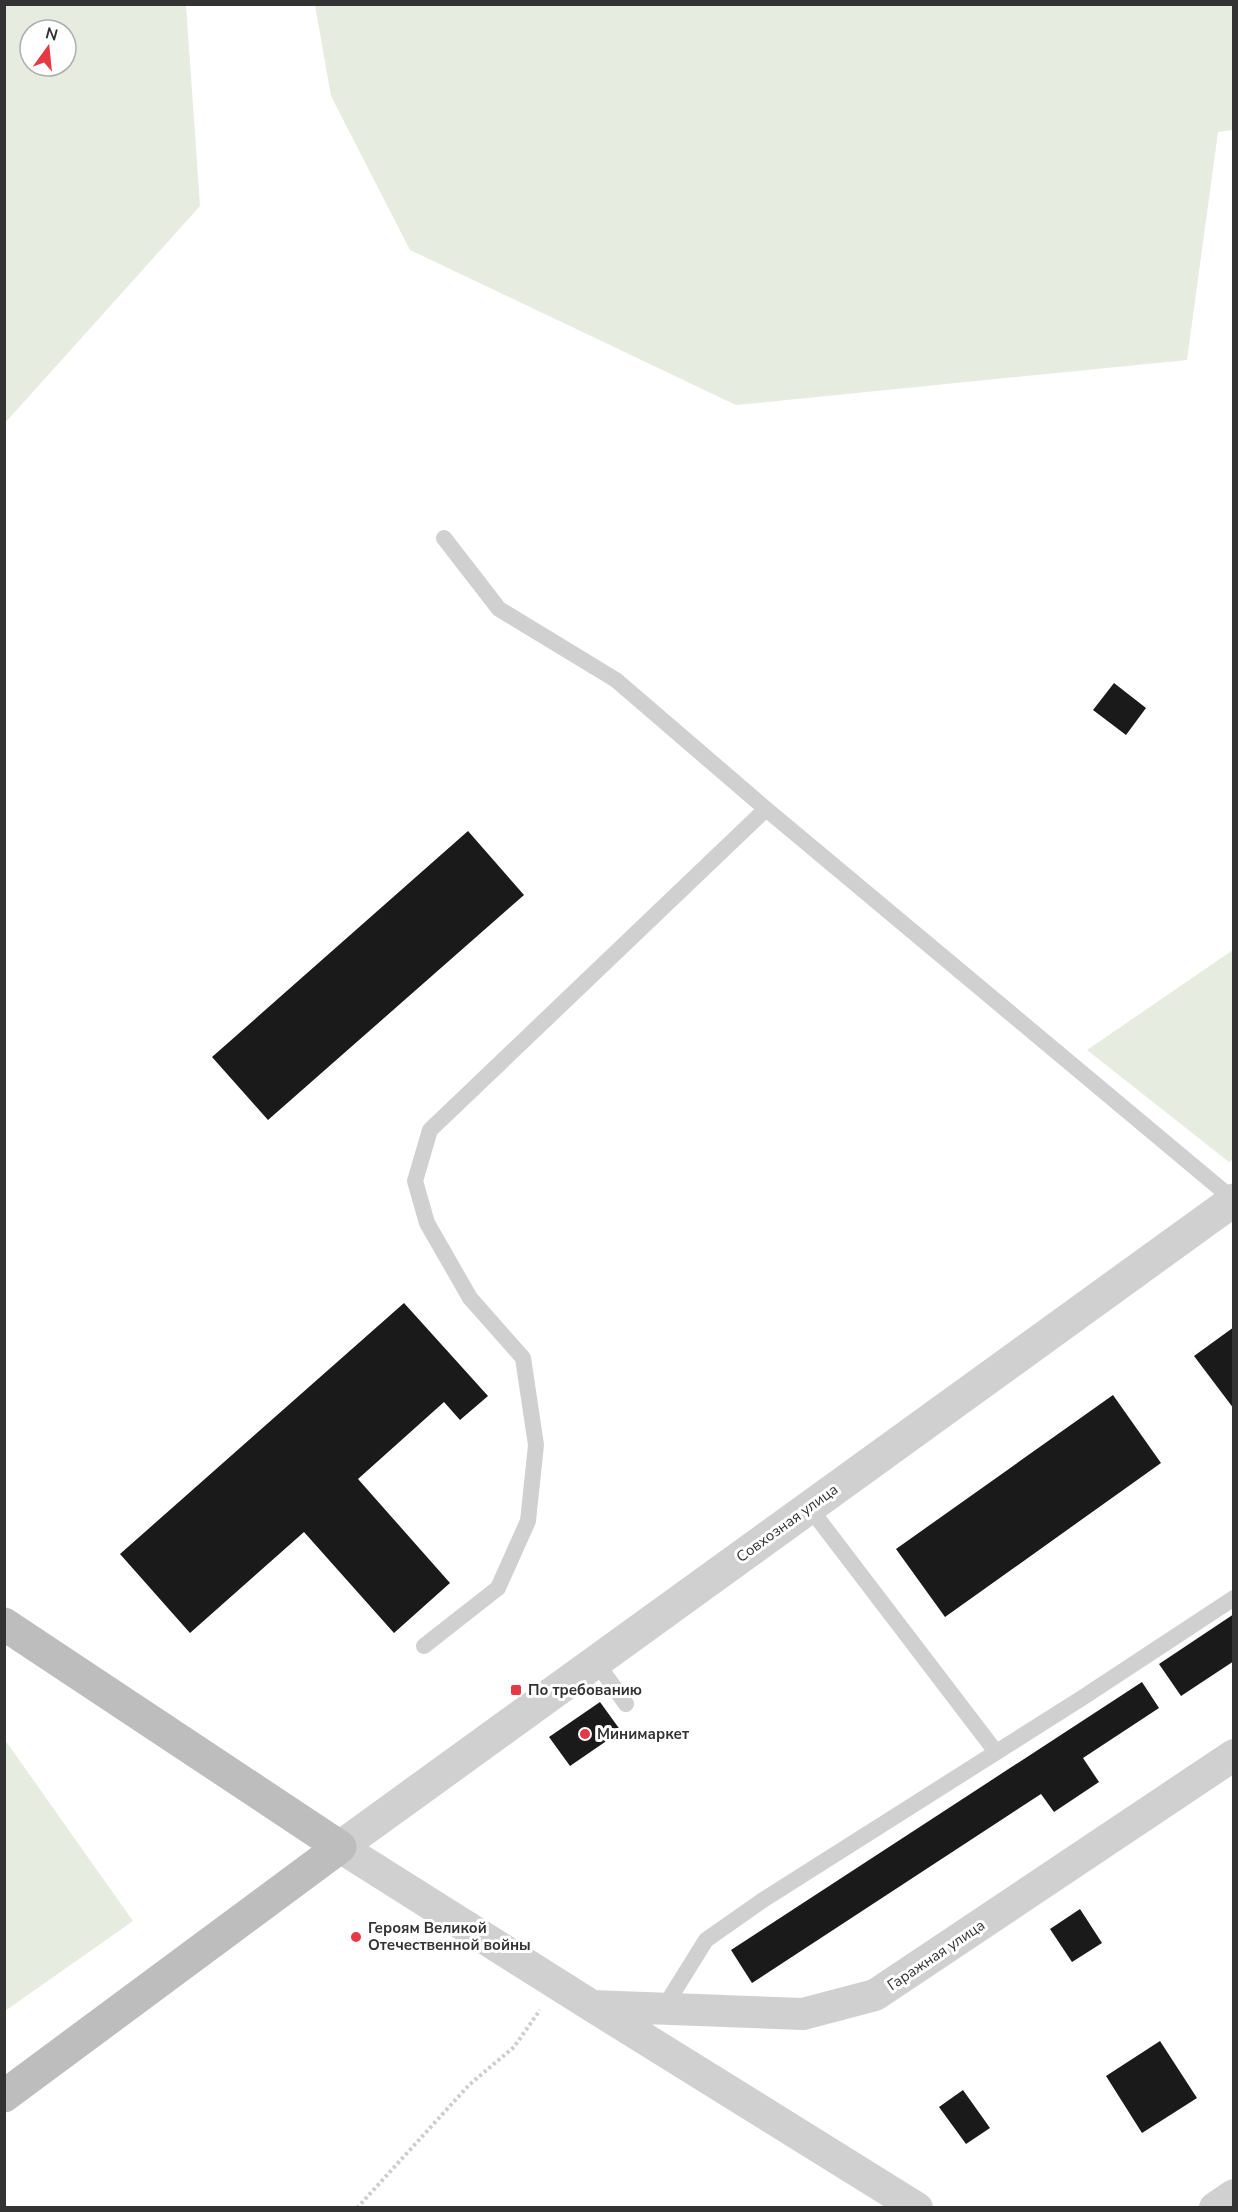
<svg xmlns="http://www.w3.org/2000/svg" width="1238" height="2212" viewBox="0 0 1238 2212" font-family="'Nunito Sans',sans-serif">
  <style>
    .green { fill: #e6ecdf; fill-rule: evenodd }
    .building { fill: #1a1a1a }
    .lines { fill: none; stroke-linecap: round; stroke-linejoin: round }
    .path { stroke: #cdcdcd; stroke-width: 4; stroke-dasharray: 3 3; stroke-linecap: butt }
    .service { stroke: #d0d0d0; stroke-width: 16 }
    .minor { stroke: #d0d0d0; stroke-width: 32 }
    .tertiary { stroke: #d0d0d0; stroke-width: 33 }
    .secondary { stroke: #bdbdbd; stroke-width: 33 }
    .poi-dot { fill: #e63946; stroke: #fff; stroke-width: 2 }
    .labels { text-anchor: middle; stroke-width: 6; stroke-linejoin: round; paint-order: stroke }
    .street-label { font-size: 15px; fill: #333; stroke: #fff }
    .poi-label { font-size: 15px; font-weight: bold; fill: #333; stroke: #fff; text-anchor: start }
  </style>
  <rect width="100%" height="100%" fill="#fff"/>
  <!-- green -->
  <path class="green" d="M5,4L186,5L200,206L5,423ZM30,30H66V66H30Z
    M315,5H1233V130L1218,132L1187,360L736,405L410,250L331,96Z
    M1233,950L1234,1159L1229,1162L1087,1050Z
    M5,1740L133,1921L5,2011H4Z"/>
  <!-- building -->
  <path class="building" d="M1114,683L1146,708L1126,735L1093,710Z
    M468,831L524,895L268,1120L212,1057Z
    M404,1303L488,1396L460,1420L444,1402L358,1479L450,1583L394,1633L304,1532L190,1633L120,1554Z
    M1234,1327V1409L1194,1356Z
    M1113,1395L1161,1463L945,1617L896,1549Z
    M1234,1614V1661L1181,1696L1159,1664Z
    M1142,1682L1159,1708L1083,1758L1099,1782L1054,1812L1041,1794L752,1983L731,1950Z
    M600,1702L621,1731L570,1766L549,1737Z
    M1080,1909L1102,1943L1072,1962L1050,1929Z
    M1160,2041L1197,2098L1142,2133L1106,2076Z
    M963,2090L990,2128L966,2144L939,2107Z"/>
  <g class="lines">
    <!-- path -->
    <path class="path" d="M357,2208L469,2085L514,2047L540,2010"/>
    <!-- service -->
    <path class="service" d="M444,538L499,609L616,680L766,809L1234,1200
      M809,1507L996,1752
      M424,1646L498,1588L528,1521L536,1445L523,1358L470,1298L427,1223L415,1181L430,1130L766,809
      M596,1662L626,1704
      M663,2009L706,1940L763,1900L1082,1698L1234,1598"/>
    <!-- minor -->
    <path class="minor" d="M340,1847L592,2006L917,2208
      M592,2006L803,2014L875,1995L1234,1755
      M1215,2208L1234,2195"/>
    <!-- tertiary -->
    <path class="tertiary" d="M340,1847L1234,1200"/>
    <!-- secondary -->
    <path class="secondary" d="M4,1624L340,1847L4,2096"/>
  </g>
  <!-- markers -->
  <g class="poi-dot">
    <rect x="510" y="1684" width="12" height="12" rx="3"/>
    <circle cx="585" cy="1734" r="6"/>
    <circle cx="356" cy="1937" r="6"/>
  </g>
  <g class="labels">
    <!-- street labels -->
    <g class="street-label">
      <text transform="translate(787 1523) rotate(-36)" y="5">Совхозная улица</text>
      <text transform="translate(936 1955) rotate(-34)" y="5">Гаражная улица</text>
    </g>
    <!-- poi labels -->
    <g class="poi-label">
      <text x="528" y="1695">По требованию</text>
      <text x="597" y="1739">Минимаркет</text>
      <text x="368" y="1933">Героям Великой<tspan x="368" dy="17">Отечественной войны</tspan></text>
    </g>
  </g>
  <!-- border -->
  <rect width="1238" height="2212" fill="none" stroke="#333333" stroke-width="12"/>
  <!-- north arrow -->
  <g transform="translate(48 48) rotate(15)"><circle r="28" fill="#ffffff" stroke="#adadad" stroke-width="1.5"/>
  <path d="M0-4.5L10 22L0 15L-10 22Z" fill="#e63946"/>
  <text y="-9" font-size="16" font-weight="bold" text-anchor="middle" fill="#333333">N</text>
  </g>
</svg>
